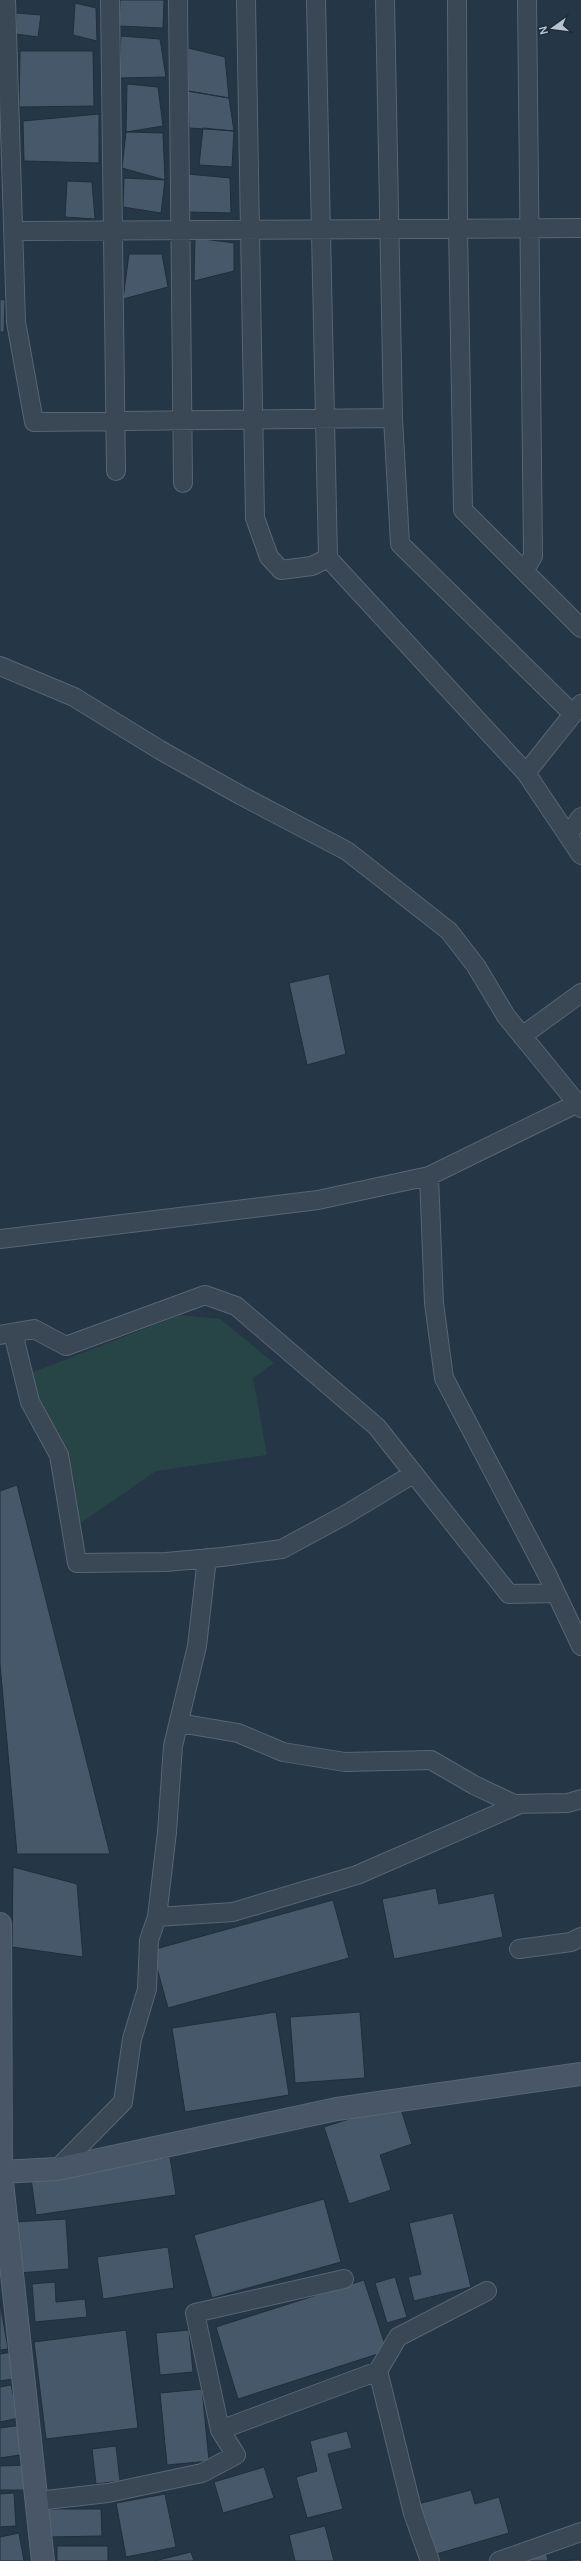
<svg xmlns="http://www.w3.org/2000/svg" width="581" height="2561" viewBox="0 0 581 2561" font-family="Manrope,sans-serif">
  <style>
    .green { fill: #274547 }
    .building { fill: #47586a; stroke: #212e3c }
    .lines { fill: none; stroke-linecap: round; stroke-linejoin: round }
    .street-casing { stroke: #596572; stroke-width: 20 }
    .secondary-casing { stroke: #596572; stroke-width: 24 }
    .street { stroke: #3a4755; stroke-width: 18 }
    .secondary { stroke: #485668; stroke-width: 22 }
  </style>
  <rect width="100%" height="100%" fill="#253646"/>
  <!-- green -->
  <path class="green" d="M180,1315L220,1319L274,1363L253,1378L267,1455L156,1471L79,1524L23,1376Z"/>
  <!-- building -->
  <path class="building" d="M120,0H164L163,28L119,26Z
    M75,3L96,8L97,41L73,35Z
    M16,13L41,15L38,37L16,34Z
    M121,36L160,39L166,77L119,78Z
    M188,48L225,57L229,98L188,91Z
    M20,51H93L94,106L19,107Z
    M127,84L158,87L163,126L126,132Z
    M188,91L229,98L234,131L189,128Z
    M99,114V163L24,161L23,121Z
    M203,128L234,131L232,167L199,165Z
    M126,132L163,133L165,180L122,168Z
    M188,174L230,178L231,213L188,212Z
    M124,178L165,180L161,213L123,207Z
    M67,181L92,182L95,219L65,217Z
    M195,238L234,243V271L194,281Z
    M129,254H162L168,287L123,299Z
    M0,299L5,300L4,332H0Z
    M329,974L346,1054L307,1065L289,983Z
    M17,1485L110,1854H17L0,1664V1491Z
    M13,1867L77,1884L83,1957L12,1947Z
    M436,1888L439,1904L494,1893L503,1937L394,1959L382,1899Z
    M333,1900L349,1958L168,2008L152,1950Z
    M276,2012L289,2095L185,2112L172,2028Z
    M360,2012L365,2078L295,2083L290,2017Z
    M399,2103L412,2144L380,2155L391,2190L349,2204L324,2127Z
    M170,2157L176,2195L36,2215L31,2178Z
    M324,2199L341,2262L212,2298L194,2235Z
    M453,2213L471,2287L414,2301L408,2277L421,2274L409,2223Z
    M66,2219L69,2269L19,2273L15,2222Z
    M168,2247L174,2288L103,2299L97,2257Z
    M395,2277L407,2317L387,2323L375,2283Z
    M364,2280L387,2351L238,2399L216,2327Z
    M55,2282L56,2302L85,2299L87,2317L35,2322L32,2284Z
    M0,2303L8,2349L0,2350Z
    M126,2330L138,2428L46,2439L34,2342Z
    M189,2330L193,2372L160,2375L156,2333Z
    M12,2352L13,2379L0,2381V2354Z
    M11,2385L19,2418L0,2422V2387Z
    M202,2389L209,2461L167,2465L160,2393Z
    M22,2425L26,2454L0,2458V2428Z
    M347,2431L352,2448L328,2454L343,2509L307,2518L296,2477L317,2471L310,2441Z
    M116,2446L120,2481L96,2484L92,2449Z
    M27,2465L28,2490H0V2466Z
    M264,2467L274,2498L223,2513L214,2482Z
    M471,2490L475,2504L499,2497L509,2533L433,2555L418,2504Z
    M14,2493L16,2526L0,2527V2494Z
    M165,2494L176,2547L126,2557L116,2503Z
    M48,2509H101L102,2536L48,2537Z
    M325,2526L334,2561H295L289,2535Z
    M19,2533L24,2561H0V2537Z
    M57,2546H108V2561H57Z
    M546,2551L548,2561H527L525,2555Z
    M191,2552L194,2561H154Z
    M581,2559V2561H561Z"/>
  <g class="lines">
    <defs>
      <path id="street" d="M6,0L16,322L34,422L393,418
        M110,0L116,471
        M178,0L183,483
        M246,0L255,518L269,557L281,570L312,566L328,558
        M316,0L328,558L526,773L581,855
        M385,0L393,418L400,544L573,714
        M457,0L458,228L463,510L581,628
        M14,231L581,228
        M524,571L533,556L527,0
        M0,666L74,697L160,750L242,796L347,851L449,931L476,966L506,1016L581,1108
        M526,773L581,704
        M568,835L581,817
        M522,1036L581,993
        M429,1176L434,1303L444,1378L547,1574L581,1646
        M0,1239L318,1200L429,1176L576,1104
        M13,1333L30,1402L59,1455L77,1563L166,1562L222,1557L282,1549L345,1515L413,1474
        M0,1335L34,1329L66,1346L205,1295L236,1306L377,1427L509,1594L556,1593
        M179,1723L238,1733L283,1752L345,1762L431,1760L474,1785L514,1804L568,1803L581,1799
        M157,1917L233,1912L357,1875L520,1804
        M519,1949L571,1942L581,1937
        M57,2169L123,2102L132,2039L147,1989L149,1940L157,1917L167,1832L173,1746L197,1646L207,1558
        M220,2430L378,2371
        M37,2501L108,2493L202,2473L236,2455L220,2430L195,2313L344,2279
        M430,2561L413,2513L378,2371L398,2337L487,2291
        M499,2561L581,2532"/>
      <path id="secondary" d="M0,1924L1,2172L43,2561
        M1,2172L57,2169L337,2109L581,2074"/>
    </defs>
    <!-- street casing -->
    <use href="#street" class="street-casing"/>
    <!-- secondary casing -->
    <use href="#secondary" class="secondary-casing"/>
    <!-- street -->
    <use href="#street" class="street"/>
    <!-- secondary -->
    <use href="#secondary" class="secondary"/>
  </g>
  <!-- north arrow -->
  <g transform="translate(553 28) rotate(256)" stroke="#1e2c3b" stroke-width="3" paint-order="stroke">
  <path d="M0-3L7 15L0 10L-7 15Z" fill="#b8c2ce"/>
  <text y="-6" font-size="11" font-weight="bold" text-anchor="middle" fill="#b8c2ce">N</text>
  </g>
</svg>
